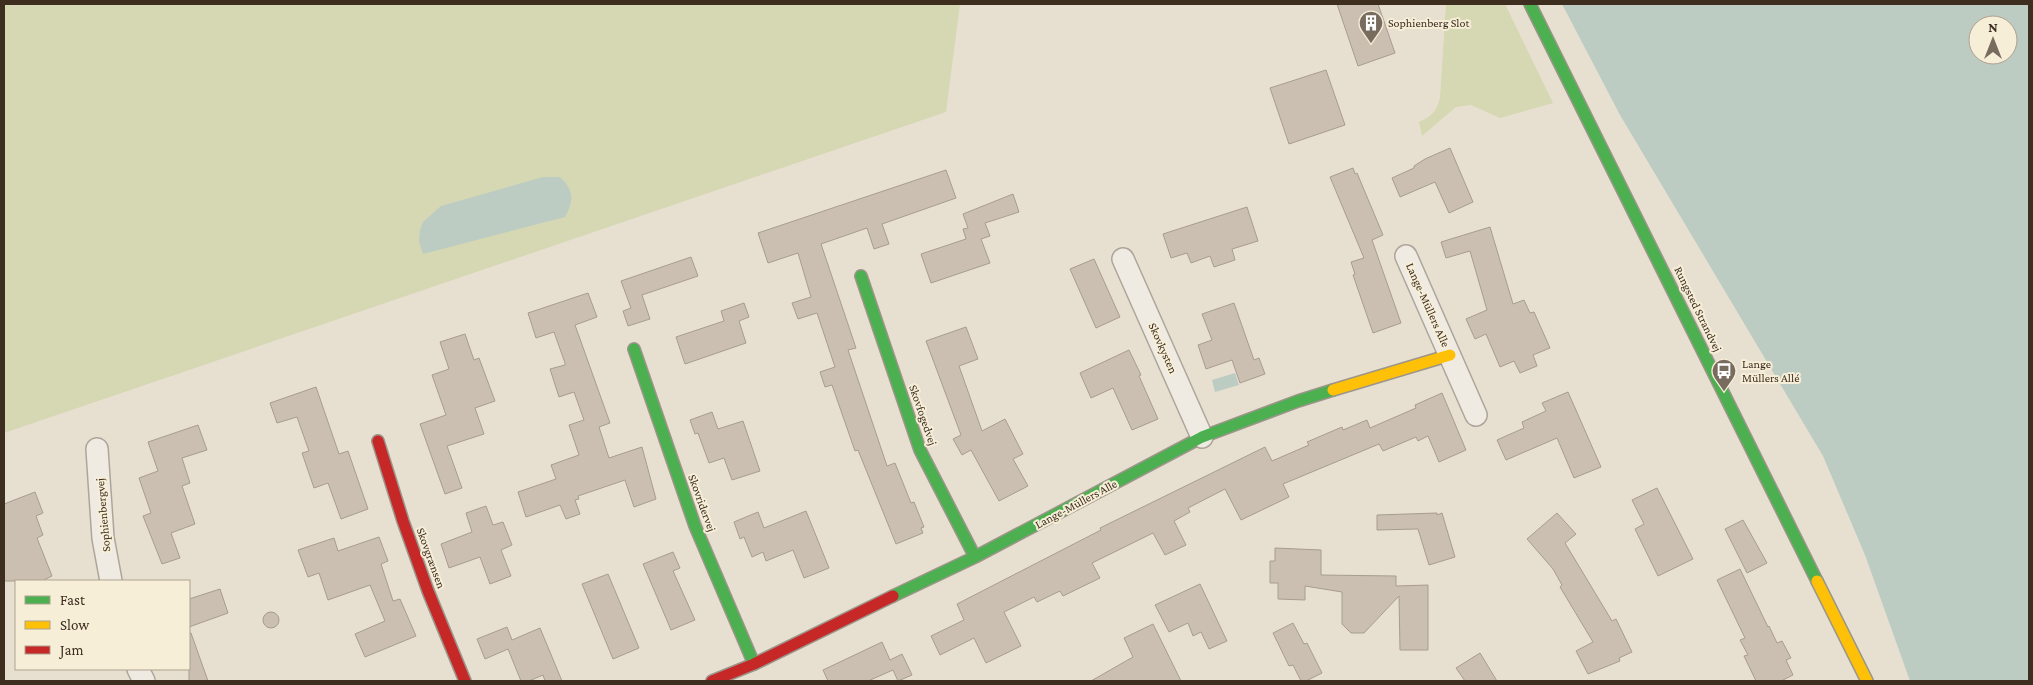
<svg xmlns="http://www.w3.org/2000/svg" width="2033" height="685" viewBox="0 0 2033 685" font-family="'Crimson Pro',serif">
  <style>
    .green { fill: #d6d7b3 }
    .water { fill: #bcccc2; fill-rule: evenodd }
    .building { fill: #cbbfb2; stroke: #a89c90 }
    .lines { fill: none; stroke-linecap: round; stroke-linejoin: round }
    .street-casing { stroke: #ada599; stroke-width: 24 }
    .fast-casing { stroke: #9c958a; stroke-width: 14 }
    .slow-casing { stroke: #9c958a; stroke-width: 14 }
    .jam-casing { stroke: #9c958a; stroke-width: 14 }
    .street { stroke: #efebe3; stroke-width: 21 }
    .fast { stroke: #4caf50; stroke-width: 11 }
    .slow { stroke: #ffc107; stroke-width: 11 }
    .jam { stroke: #c62828; stroke-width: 11 }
    .labels { text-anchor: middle; stroke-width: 4; stroke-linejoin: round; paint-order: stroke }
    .poi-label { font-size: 12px; fill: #3d2e20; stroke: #f7eed8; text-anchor: start }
    .street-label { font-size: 12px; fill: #3d2e20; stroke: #f7eed8 }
  </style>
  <rect width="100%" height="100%" fill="#e7e0d1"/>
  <!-- green -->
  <path class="green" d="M4,4H960L946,112L4,433Z
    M1446,4H1505L1553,103L1500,118L1471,105L1456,107L1422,136L1419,122C1432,116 1436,112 1440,98Z"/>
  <!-- water -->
  <path class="water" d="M1562,4H2029V681H1910L1865,555L1823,456L1620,115ZM1978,25H2008V55H1978Z
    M543,177H560C574,190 574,201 565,217L423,254L419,241L420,230L423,222L441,206Z
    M1235,373L1239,385L1215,392L1212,380Z"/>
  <!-- building -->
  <path class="building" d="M1337,4H1378L1395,53L1358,66Z
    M1326,70L1345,125L1289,144L1270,88Z
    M1450,148L1473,202L1449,213L1435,182L1400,197L1392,178L1414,168V166L1425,159Z
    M1353,168L1355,174L1357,173L1383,235L1372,240L1401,323L1373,333L1353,275L1355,274L1351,262L1364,258L1330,177Z
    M946,170L956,198L882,224L889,244L874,249L867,228L821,244L856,348L848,350L887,466L895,463L911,503L914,502L924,527L921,528L923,533L896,544L858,450L855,451L832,385L825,387L820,372L835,367L817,313L798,319L792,303L811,297L798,253L768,263L758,233Z
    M1013,194L1019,212L985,223L990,236L981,239L990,263L931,283L921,254L966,239L963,229L968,228L963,214Z
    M1247,207L1258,241L1232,249L1235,260L1214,267L1210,256L1191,263L1187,253L1171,258L1163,234Z
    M1490,227L1513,304L1524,300L1530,313L1534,312L1550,348L1533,355L1537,366L1520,373L1514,361L1500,367L1486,334L1475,339L1466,319L1487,310L1470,251L1446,258L1441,242Z
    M691,257L698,276L642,295L650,319L628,326L623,311L631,308L621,281Z
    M1094,259L1120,317L1096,328L1070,269Z
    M588,293L597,317L575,325L610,423L599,427L609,458L642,447L656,499L634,507L625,480L578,496L579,499L575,500L580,514L566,519L560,505L526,517L518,492L556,479L551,465L579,455L569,425L584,420L574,392L559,397L550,369L565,365V363L554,332L536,338L528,313Z
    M744,303L749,317L739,321L746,343L685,364L676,337L724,321L721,311Z
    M1234,303L1254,360L1259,358L1265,374L1240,383L1232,360L1206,369L1198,345L1212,340L1202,314Z
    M966,327L978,359L959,366L982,431L1005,419L1023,454L1013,459L1028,486L999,501L971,450L962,455L953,439L961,435L926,341Z
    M465,334L474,360L479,358L495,401L475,408L484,434L447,446L462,488L445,494L420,424L446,415L432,375L449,369L440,342Z
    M1129,350L1141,375L1139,376L1158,419L1132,430L1113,388L1091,398L1080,373Z
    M316,387L339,454L348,451L368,509L341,519L328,483L314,488L302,453L309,451L297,417L277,423L270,403Z
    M1568,392L1601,467L1574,478L1557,438L1506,460L1497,440L1524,428L1522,422L1546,411L1542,403Z
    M1442,393L1466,450L1439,462L1428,436L1418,441L1416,437L1383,451L1379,444L1283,484L1289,497L1241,520L1225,489L1188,508L1190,512L1174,521L1186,545L1165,555L1153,533L1092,563L1100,578L1063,596L1060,591L1037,602L1034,597L1004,612L1021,646L986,663L974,638L940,655L931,636L964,620L957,604L1101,530L1100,528L1265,447L1272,461L1309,445L1307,442L1342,427L1343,430L1367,420L1370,428L1416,408L1415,405Z
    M712,412L718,429L743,421L760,471L732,480L724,458L709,463L698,433L695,434L690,420Z
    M198,425L207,450L182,458L190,483L182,486L195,524L171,533L180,558L162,564L143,516L151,513L139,478L158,471L148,442Z
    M1657,488L1693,559L1658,576L1635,529L1644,524L1632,500Z
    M35,492L43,513L36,516L43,535L37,538L52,576L42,581H4V504Z
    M486,506L493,525L503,522L512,545L501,550L511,576L490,584L480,557L449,568L441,544L472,532L466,513Z
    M806,511L829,568L804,578L793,550L766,561L763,552L752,557L744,537L740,539L734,522L758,512L764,528Z
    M1437,513V515L1442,513L1455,557L1429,565L1418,529L1377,530V515Z
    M1557,513L1576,534L1565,543L1612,621L1616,619L1632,652L1619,658L1620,661L1588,674L1576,651L1593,642L1560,587L1562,585L1553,569L1527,539Z
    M1743,520L1767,563L1747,573L1725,529Z
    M379,537L388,561L381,564L393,601L400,599L416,636L365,657L355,634L385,621L370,585L328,600L319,573L308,577L298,550L334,538L338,551Z
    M1275,548L1321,550V575L1396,576V586L1428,585V650H1400L1399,596L1364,633H1351L1342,624V592L1305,586V600L1278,599V583H1270V561H1275Z
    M673,552L680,568L673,571L695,620L671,630L643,564Z
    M1740,569L1768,627L1769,626L1777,643L1782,641L1791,658L1786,660L1793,675L1781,681H1756L1744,656L1748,655L1740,640L1745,638L1717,580Z
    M608,574L639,648L613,659L582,584Z
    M1200,584L1227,641L1209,649L1201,632L1193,636L1188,623L1169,632L1155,605Z
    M220,589L228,613L189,627V599Z
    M263 620a8 8 0 1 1 16 0a8 8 0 1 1-16 0Z
    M1293,623L1304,644L1307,643L1322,673L1306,681H1301L1293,665L1289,666L1273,633Z
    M1153,624L1181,681H1091L1133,657L1124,638Z
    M507,627L512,640L540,628L562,681H545L543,675L529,681H521L508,649L485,659L477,639Z
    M189,633H191L208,681H189Z
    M882,642L890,660L902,654L912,675L898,681L893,670L868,681H828L823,670Z
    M1480,653L1497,681H1465L1456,668Z"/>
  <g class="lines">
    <defs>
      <path id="street" d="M1406,256L1476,415
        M1123,259L1202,437
        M97,449L103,538L111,581
        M138,669L144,681"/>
      <path id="fast" d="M1530,4L1817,581
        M861,276L920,450L975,557
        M634,349L695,526L754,664
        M893,596L975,557L1202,437L1298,401L1333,390"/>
      <path id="slow" d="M1333,390L1450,355
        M1817,581L1867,681"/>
      <path id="jam" d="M378,441L403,521L428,591L465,681
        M712,681L754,664L893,596"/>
    </defs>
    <!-- street casing -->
    <use href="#street" class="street-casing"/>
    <!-- fast casing -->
    <use href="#fast" class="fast-casing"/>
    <!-- slow casing -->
    <use href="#slow" class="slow-casing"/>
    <!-- jam casing -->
    <use href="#jam" class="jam-casing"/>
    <!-- street -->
    <use href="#street" class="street"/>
    <!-- fast -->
    <use href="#fast" class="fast"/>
    <!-- slow -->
    <use href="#slow" class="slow"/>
    <!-- jam -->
    <use href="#jam" class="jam"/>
  </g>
  <!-- icons -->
  <defs>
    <symbol id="building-pin" viewBox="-11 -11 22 30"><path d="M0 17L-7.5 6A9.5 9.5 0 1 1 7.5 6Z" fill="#786c5e" stroke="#f7eed8"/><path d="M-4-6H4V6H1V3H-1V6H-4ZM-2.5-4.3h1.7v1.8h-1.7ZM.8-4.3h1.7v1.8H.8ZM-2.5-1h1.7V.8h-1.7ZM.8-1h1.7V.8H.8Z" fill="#fff"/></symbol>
    <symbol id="bus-pin" viewBox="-11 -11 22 30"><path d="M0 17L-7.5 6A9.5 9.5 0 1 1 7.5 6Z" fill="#786c5e" stroke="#f7eed8"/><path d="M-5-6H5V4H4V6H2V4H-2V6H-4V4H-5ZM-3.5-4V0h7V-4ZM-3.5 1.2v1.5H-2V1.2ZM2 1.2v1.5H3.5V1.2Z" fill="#fff"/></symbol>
  </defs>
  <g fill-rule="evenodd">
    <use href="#building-pin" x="1357" y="9" width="28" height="38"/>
    <use href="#bus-pin" x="1710" y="357" width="28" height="38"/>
  </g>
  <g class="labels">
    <!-- poi labels -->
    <g class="poi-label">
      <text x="1388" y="27">Sophienberg Slot</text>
      <text x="1742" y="368">Lange<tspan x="1742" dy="14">Müllers Allé</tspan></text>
    </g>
    <!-- street labels -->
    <g class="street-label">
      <text transform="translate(1428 305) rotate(66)" y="4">Lange-Müllers Alle</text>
      <text transform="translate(1698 309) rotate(64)" y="4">Rungsted Strandvej</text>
      <text transform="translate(1163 348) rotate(66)" y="4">Skovkysten</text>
      <text transform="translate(923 415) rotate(71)" y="4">Skovfogedvej</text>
      <text transform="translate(702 503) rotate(70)" y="4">Skovridervej</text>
      <text transform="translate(1076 504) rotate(-28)" y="4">Lange-Müllers Alle</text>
      <text transform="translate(103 515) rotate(-95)" y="4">Sophienbergvej</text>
      <text transform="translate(431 558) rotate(70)" y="4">Skovgrænsen</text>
    </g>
  </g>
  <!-- border -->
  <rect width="2033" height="685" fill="none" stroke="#3d2e20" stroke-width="10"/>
  <!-- legend -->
  <rect x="15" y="580" width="175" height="90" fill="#f7eed8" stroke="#ada18e"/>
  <rect x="25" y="596" width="25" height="8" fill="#4caf50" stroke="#ada18e"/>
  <text x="60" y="605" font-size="15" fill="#3d2e20">Fast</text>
  <rect x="25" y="621" width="25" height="8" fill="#ffc107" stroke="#ada18e"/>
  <text x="60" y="630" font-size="15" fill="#3d2e20">Slow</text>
  <rect x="25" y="646" width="25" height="8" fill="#c62828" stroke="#ada18e"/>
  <text x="60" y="655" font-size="15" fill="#3d2e20">Jam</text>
  <!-- north arrow -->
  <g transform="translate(1993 40)"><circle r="24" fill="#f7eed8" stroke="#ada18e"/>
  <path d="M0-4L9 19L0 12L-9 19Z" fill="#786c5e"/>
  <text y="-8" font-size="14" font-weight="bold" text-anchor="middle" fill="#3d2e20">N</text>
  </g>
</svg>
